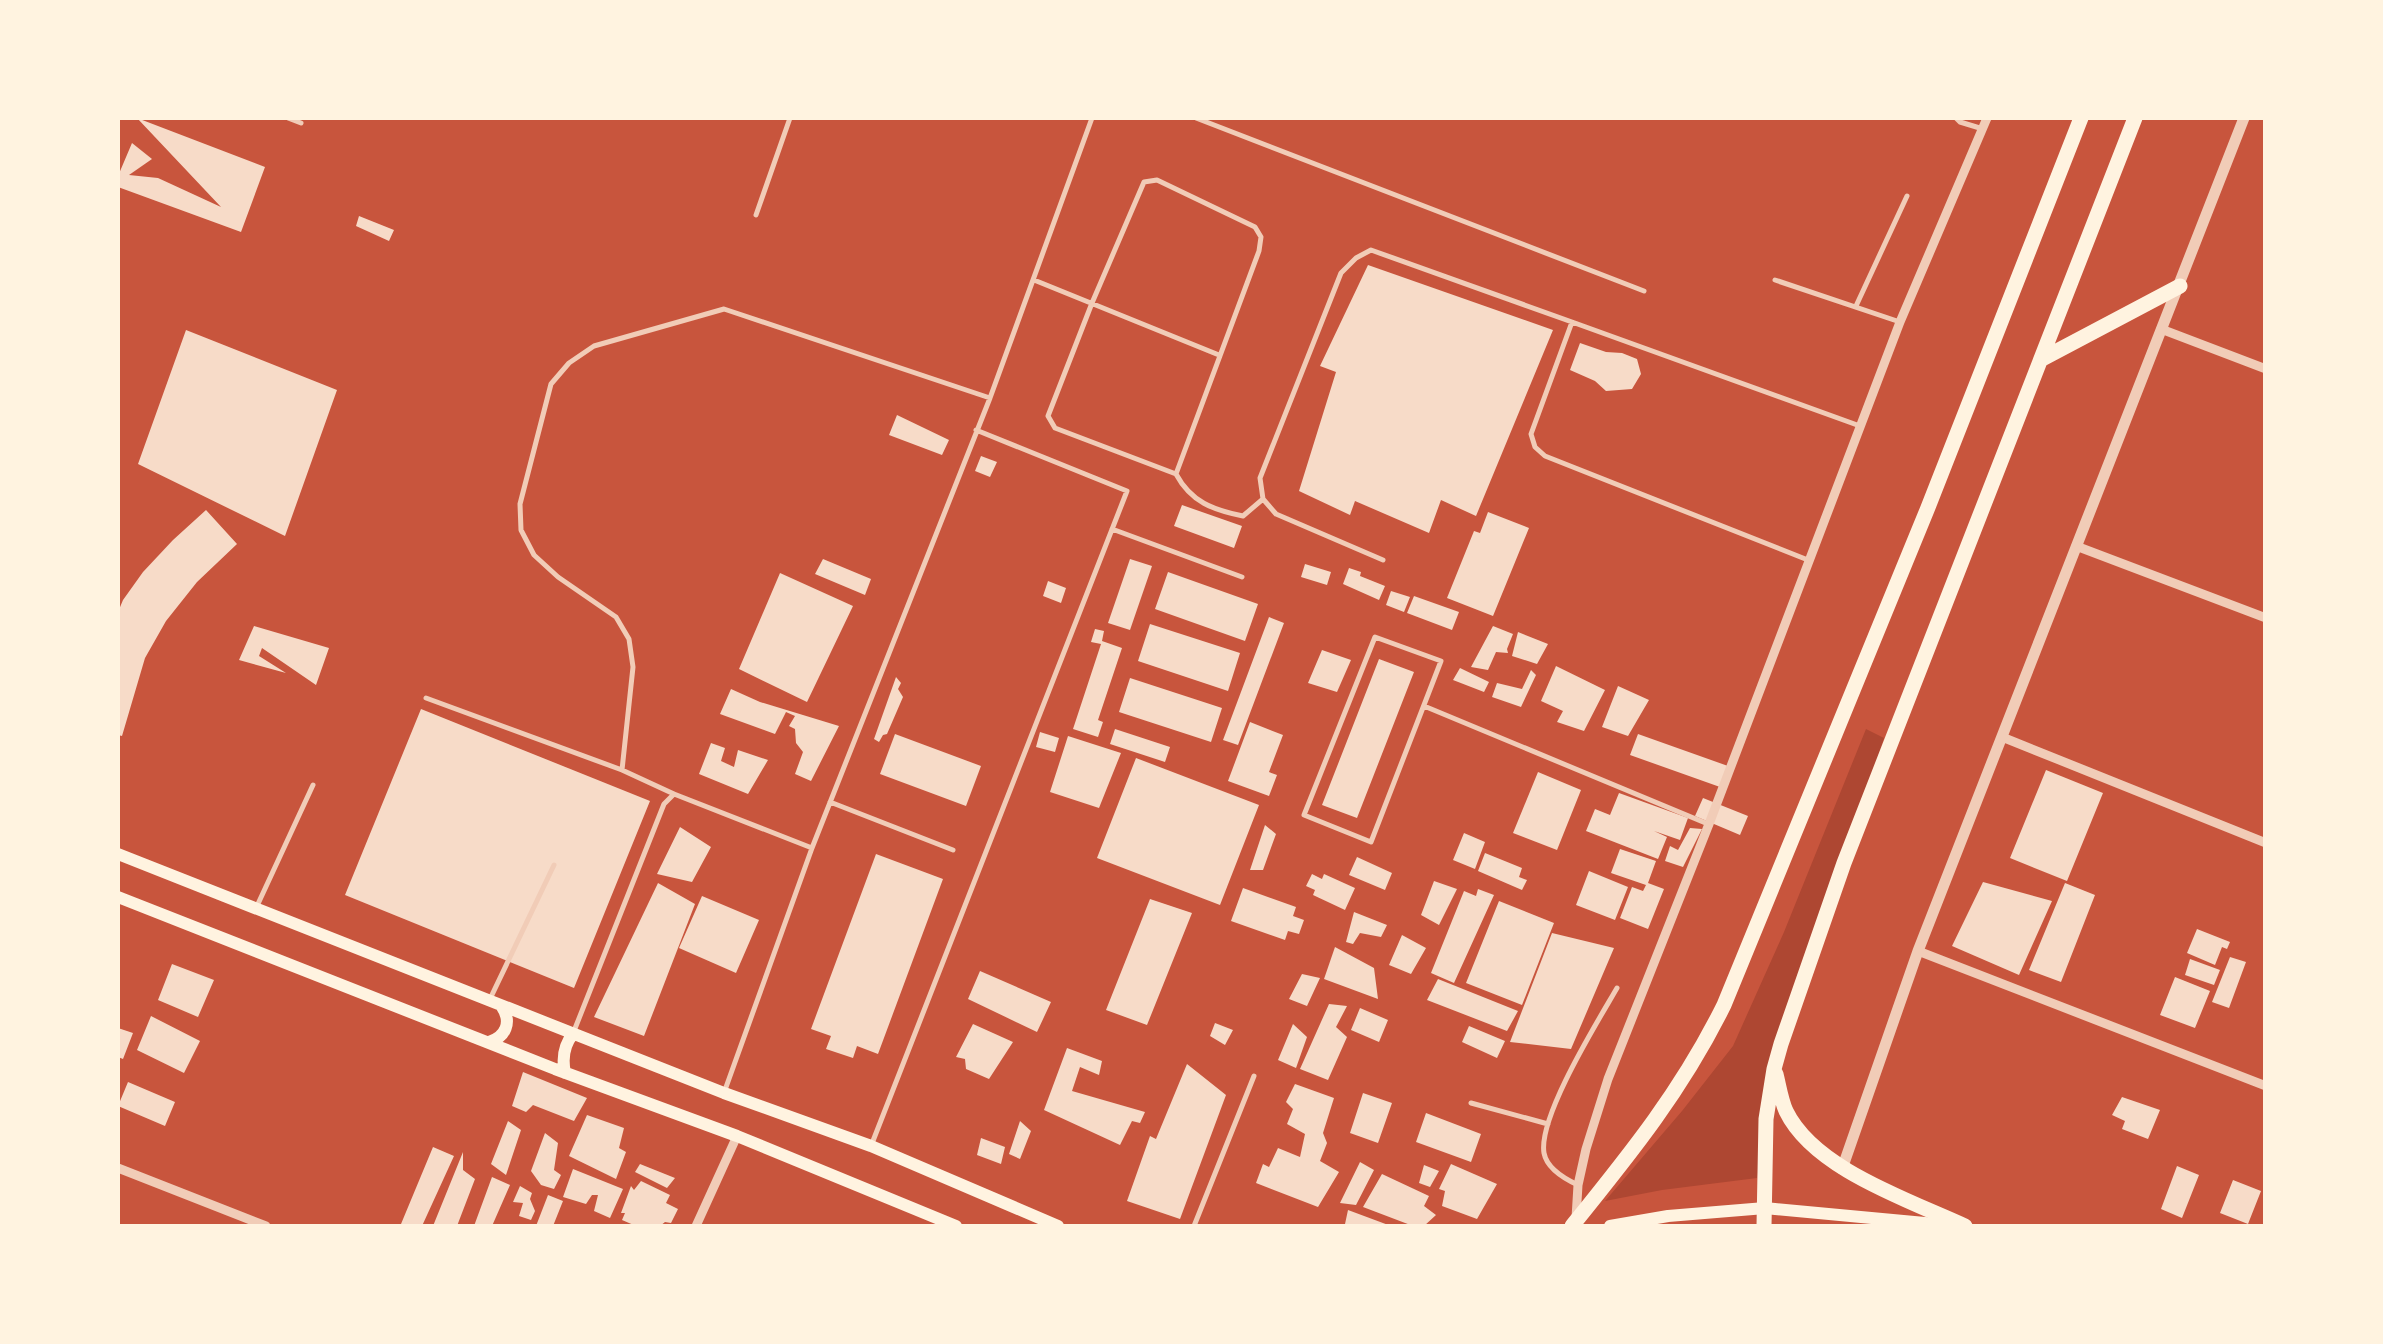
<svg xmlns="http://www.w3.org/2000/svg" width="2383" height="1344" viewBox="0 0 2383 1344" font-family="'Fira Sans',sans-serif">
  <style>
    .green { fill: #ae4732 }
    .building { fill: #f7dbc8 }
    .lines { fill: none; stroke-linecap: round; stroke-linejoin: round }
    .service { stroke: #f1ccb7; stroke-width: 5 }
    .minor { stroke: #f1ccb7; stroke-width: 9 }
    .tertiary { stroke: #f1ccb7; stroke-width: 11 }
    .secondary { stroke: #fff3e0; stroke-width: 12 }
    .trunk { stroke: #fff3e0; stroke-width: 15 }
  </style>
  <rect width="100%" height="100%" fill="#c8553d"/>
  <!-- green -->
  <path class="green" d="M1866,729L1884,738L1778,1059L1757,1178L1662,1190L1605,1201L1682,1111L1733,1046L1784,932Z"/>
  <!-- building -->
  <path class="building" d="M137,118L265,167L241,232L118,187V176L132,143L152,159L129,175L158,178L221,207Z
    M359,216L394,230L389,241L356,226Z
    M1368,265L1553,330L1476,516L1441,500L1429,533L1355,501L1350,515L1299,491L1336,372L1320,366Z
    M186,330L337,390L285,536L138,464Z
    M1580,343L1606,352L1622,353L1637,359L1641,374L1632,389L1606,391L1595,381L1570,370Z
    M897,415L949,440L942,455L889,435Z
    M981,456L997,462L990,477L975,471Z
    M1182,505L1242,526L1234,548L1174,526Z
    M206,510L237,544L197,582L166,621L145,658L122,736L118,735V612L123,600L143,572L173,540Z
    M1488,512L1529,528L1493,616L1447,598L1474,531L1480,533Z
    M823,559L871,579L865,595L815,574Z
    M1130,559L1152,566L1130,630L1108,623Z
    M1305,564L1331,572L1327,585L1301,577Z
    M1349,568L1361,572L1360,576L1385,586L1379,600L1343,584Z
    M1168,572L1258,604L1245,641L1155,609Z
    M780,573L853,606L807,702L739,669Z
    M1048,581L1066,588L1061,603L1043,596Z
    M1391,591L1410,597L1404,612L1386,605Z
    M1414,596L1459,612L1452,630L1407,613Z
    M1269,617L1284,623L1238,745L1223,740Z
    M1150,624L1240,653L1228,691L1138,661Z
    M254,626L329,648L316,685L262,648L259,656L286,673L239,660Z
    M1493,626L1513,634L1507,649L1508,653L1496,652L1488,670L1471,667Z
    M1095,629L1104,631L1102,641L1122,648L1098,720L1103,722L1098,737L1073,729L1101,644L1091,642Z
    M1518,632L1548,644L1537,664L1512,656Z
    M1322,650L1351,660L1337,692L1308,683Z
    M1379,659L1414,672L1357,818L1322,805Z
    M1556,666L1605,690L1584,731L1557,722L1563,711L1541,701Z
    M1460,668L1489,682L1484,692L1453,680Z
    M1531,670L1536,675L1521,707L1492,697L1497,683L1522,689Z
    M896,677L901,683L898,689L903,697L887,734L883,735L879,742L874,739Z
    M1130,678L1222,708L1211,742L1119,712Z
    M1618,686L1649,700L1628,736L1602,727Z
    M731,689L760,702L839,726L811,781L795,774L803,752L796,743L795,729L789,726L795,716L786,712L775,734L720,714Z
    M421,709L650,801L574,988L345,895Z
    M1250,722L1283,735L1269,772L1277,775L1269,796L1228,781Z
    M1115,729L1170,747L1165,762L1110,744Z
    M1040,732L1059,738L1055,752L1036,747Z
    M895,734L981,766L966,806L880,774Z
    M1638,734L1728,766L1720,787L1630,755Z
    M1068,736L1121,753L1099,808L1050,792Z
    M711,743L725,748L721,761L734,767L738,750L768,760L748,794L699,774Z
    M1136,758L1259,805L1220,905L1097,858Z
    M2046,770L2103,793L2067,881L2010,858Z
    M1538,772L1581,790L1557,850L1513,833Z
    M1619,793L1688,818L1680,840L1654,831L1667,837L1658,859L1586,831L1595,809L1610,815Z
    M1703,798L1748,816L1740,835L1695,816Z
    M1265,825L1276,834L1263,870H1250Z
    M680,827L711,847L692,882L657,874Z
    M1690,828L1702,829L1683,867L1665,861L1670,846L1678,850Z
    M1464,833L1485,842L1475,869L1453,860Z
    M1620,849L1656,861L1648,883L1664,889L1648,929L1620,918L1632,887L1643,891L1646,885L1611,873Z
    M1485,853L1522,868L1519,877L1527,880L1522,890L1478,871Z
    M876,854L943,879L878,1054L857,1046L853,1058L826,1049L831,1036L811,1029Z
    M1357,857L1392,873L1385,890L1349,875Z
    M1589,871L1628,887L1615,920L1576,905Z
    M1312,874L1322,879L1324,874L1355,888L1345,910L1313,895L1315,890L1306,886Z
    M1434,881L1457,889L1439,925L1421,915Z
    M1983,882L2052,901L2019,975L1952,946Z
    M658,883L695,904L644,1036L594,1017Z
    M2065,883L2095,895L2061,982L2029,970Z
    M1243,888L1296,907L1293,916L1304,920L1299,934L1288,931L1285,940L1231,921Z
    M1478,889L1494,895L1454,983L1431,973L1464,891L1476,896Z
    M702,896L759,920L736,973L679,948Z
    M1150,899L1192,913L1147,1025L1106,1010Z
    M1499,901L1554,923L1522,1005L1466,983Z
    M1354,912L1387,925L1381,937L1360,933L1353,944L1346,942Z
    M2197,929L2230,942L2227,949L2222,947L2215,965L2187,953Z
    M1552,933L1614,948L1571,1049L1510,1042Z
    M1402,935L1426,948L1411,974L1389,965Z
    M1335,947L1374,968L1378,999L1324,979Z
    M2230,957L2246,962L2229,1008L2212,1002Z
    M2190,959L2220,970L2214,985L2185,975Z
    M172,964L214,980L198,1017L158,1000Z
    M980,971L1051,1002L1037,1032L968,999Z
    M1302,974L1320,978L1307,1006L1289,999Z
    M2175,977L2210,991L2195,1028L2160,1015Z
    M1438,979L1518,1011L1507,1031L1427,1000Z
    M1329,1004L1347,1006L1336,1027L1347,1037L1328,1080L1300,1069Z
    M1360,1008L1388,1020L1379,1042L1351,1030Z
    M151,1016L200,1041L184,1073L137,1050Z
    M1215,1023L1233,1030L1225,1045L1210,1036Z
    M973,1024L1013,1042L989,1079L966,1069L965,1059L956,1057Z
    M1293,1024L1307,1037L1296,1068L1278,1060Z
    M1469,1026L1505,1041L1497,1058L1462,1042Z
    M118,1028L133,1033L123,1059L118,1057Z
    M1067,1048L1102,1061L1099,1075L1080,1067L1072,1091L1145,1112L1140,1123L1132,1121L1120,1145L1044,1110Z
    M1187,1064L1226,1095L1180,1219L1127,1201L1150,1136L1156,1139Z
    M523,1072L587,1098L574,1121L533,1105L526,1112L512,1106Z
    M128,1082L175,1102L165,1126L118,1106Z
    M1295,1084L1334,1098L1323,1133L1327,1143L1320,1161L1339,1172L1318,1207L1256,1183L1263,1164L1269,1167L1278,1148L1300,1157L1305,1134L1287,1124L1293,1109L1286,1102Z
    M1363,1093L1392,1103L1378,1143L1350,1133Z
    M2122,1097L2160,1110L2148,1139L2122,1129L2125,1121L2112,1115Z
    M1426,1113L1481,1134L1471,1162L1416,1142Z
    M587,1115L624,1128L619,1148L626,1152L616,1179L569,1156Z
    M508,1121L521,1130L506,1175L491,1164Z
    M1020,1121L1031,1131L1020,1159L1009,1154Z
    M545,1133L558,1143L554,1170L561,1175L554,1189L541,1185L531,1171Z
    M981,1138L1005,1147L1001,1164L977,1155Z
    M433,1147L454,1156L422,1226L401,1224Z
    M463,1152V1170L475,1179L457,1226H433Z
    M1360,1162L1374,1170L1356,1205L1340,1203Z
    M640,1164L675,1178L667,1188L635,1172Z
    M1451,1164L1497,1184L1477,1219L1442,1206L1445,1191L1439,1189Z
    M1424,1165L1439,1171L1430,1187L1419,1183Z
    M2177,1166L2199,1175L2182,1218L2161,1209Z
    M573,1169L623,1189L610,1218L594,1211L598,1195H592L586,1204L563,1197Z
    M1382,1174L1429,1196L1424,1206L1436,1215L1424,1226H1413L1363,1207Z
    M492,1177L510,1185L492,1226H474Z
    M2233,1180L2261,1191L2248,1224L2220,1213Z
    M641,1181L670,1195L666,1203L678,1209L671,1223L665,1222L660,1226H636L622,1220L625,1213H621L631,1186L634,1190Z
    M520,1186L532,1193L530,1199L535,1211L531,1220L519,1216L523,1203L513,1202Z
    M548,1195L563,1201L553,1226H536Z
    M1348,1210L1391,1226H1351L1345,1224Z"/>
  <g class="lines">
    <!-- service -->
    <path class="service" d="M288,118L301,123
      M1196,118L1644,291
      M1956,118L1960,122L1983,129
      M1157,180L1255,227L1261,237L1259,251L1176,474L1055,428L1048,416L1092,303L1144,182Z
      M756,215L790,118
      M1034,280L1219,355
      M1775,280L1900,322
      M1856,306L1907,196
      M1176,474C1191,502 1213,510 1243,516L1263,499
      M1112,529L1242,577
      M1383,560L1276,514L1263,499L1260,478L1341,273L1356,258L1371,250L1572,322
      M1808,560L1545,456L1535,447L1531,434L1572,322L1860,426
      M1375,637L1441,661L1371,842L1304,815Z
      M426,698L622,770L674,794
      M1424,706L1708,824
      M622,770L633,667L629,639L616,617L558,577L534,555L521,530L520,504L551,384L569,363L594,346L724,309L990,398
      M830,802L953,850
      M257,906L313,785
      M490,999L554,865
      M574,1031L664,804L674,794L812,848
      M725,1090L812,848L990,398L1092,118
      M1471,1103L1548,1124
      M871,1146L1127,491L976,430
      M1578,1185C1565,1179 1547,1169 1544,1153C1538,1117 1598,1021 1617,988
      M1194,1226L1254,1076"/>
    <!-- minor -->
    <path class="minor" d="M2161,329L2266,369
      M2076,546L2266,618
      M2002,737L2266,843
      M1918,951L2266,1086
      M118,1168L266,1226
      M1576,1218L1578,1185L1586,1149L1608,1079L1709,824L1900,322L1987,118
      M696,1226L737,1136"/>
    <!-- tertiary -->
    <path class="tertiary" d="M1842,1169L1918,951L2244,118"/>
    <!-- secondary -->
    <path class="secondary" d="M118,854L724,1093L871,1146L1058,1226
      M118,897L555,1069L737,1136L956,1226
      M489,1042C506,1037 512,1022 502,1007
      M565,1073C562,1059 564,1045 573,1034
      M1610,1226L1668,1216L1765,1208L1957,1226"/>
    <!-- trunk -->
    <path class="trunk" d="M2042,359L2180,286
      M1776,1074C1779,1086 1781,1100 1786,1111C1814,1169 1909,1200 1965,1226
      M1572,1226C1631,1153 1682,1090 1724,1005L1927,510L2081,118
      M1764,1226L1766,1119L1774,1069L1781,1044L1844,863L2135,118"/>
  </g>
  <!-- border -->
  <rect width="2383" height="1344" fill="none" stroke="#fff3e0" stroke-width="240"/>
</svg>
